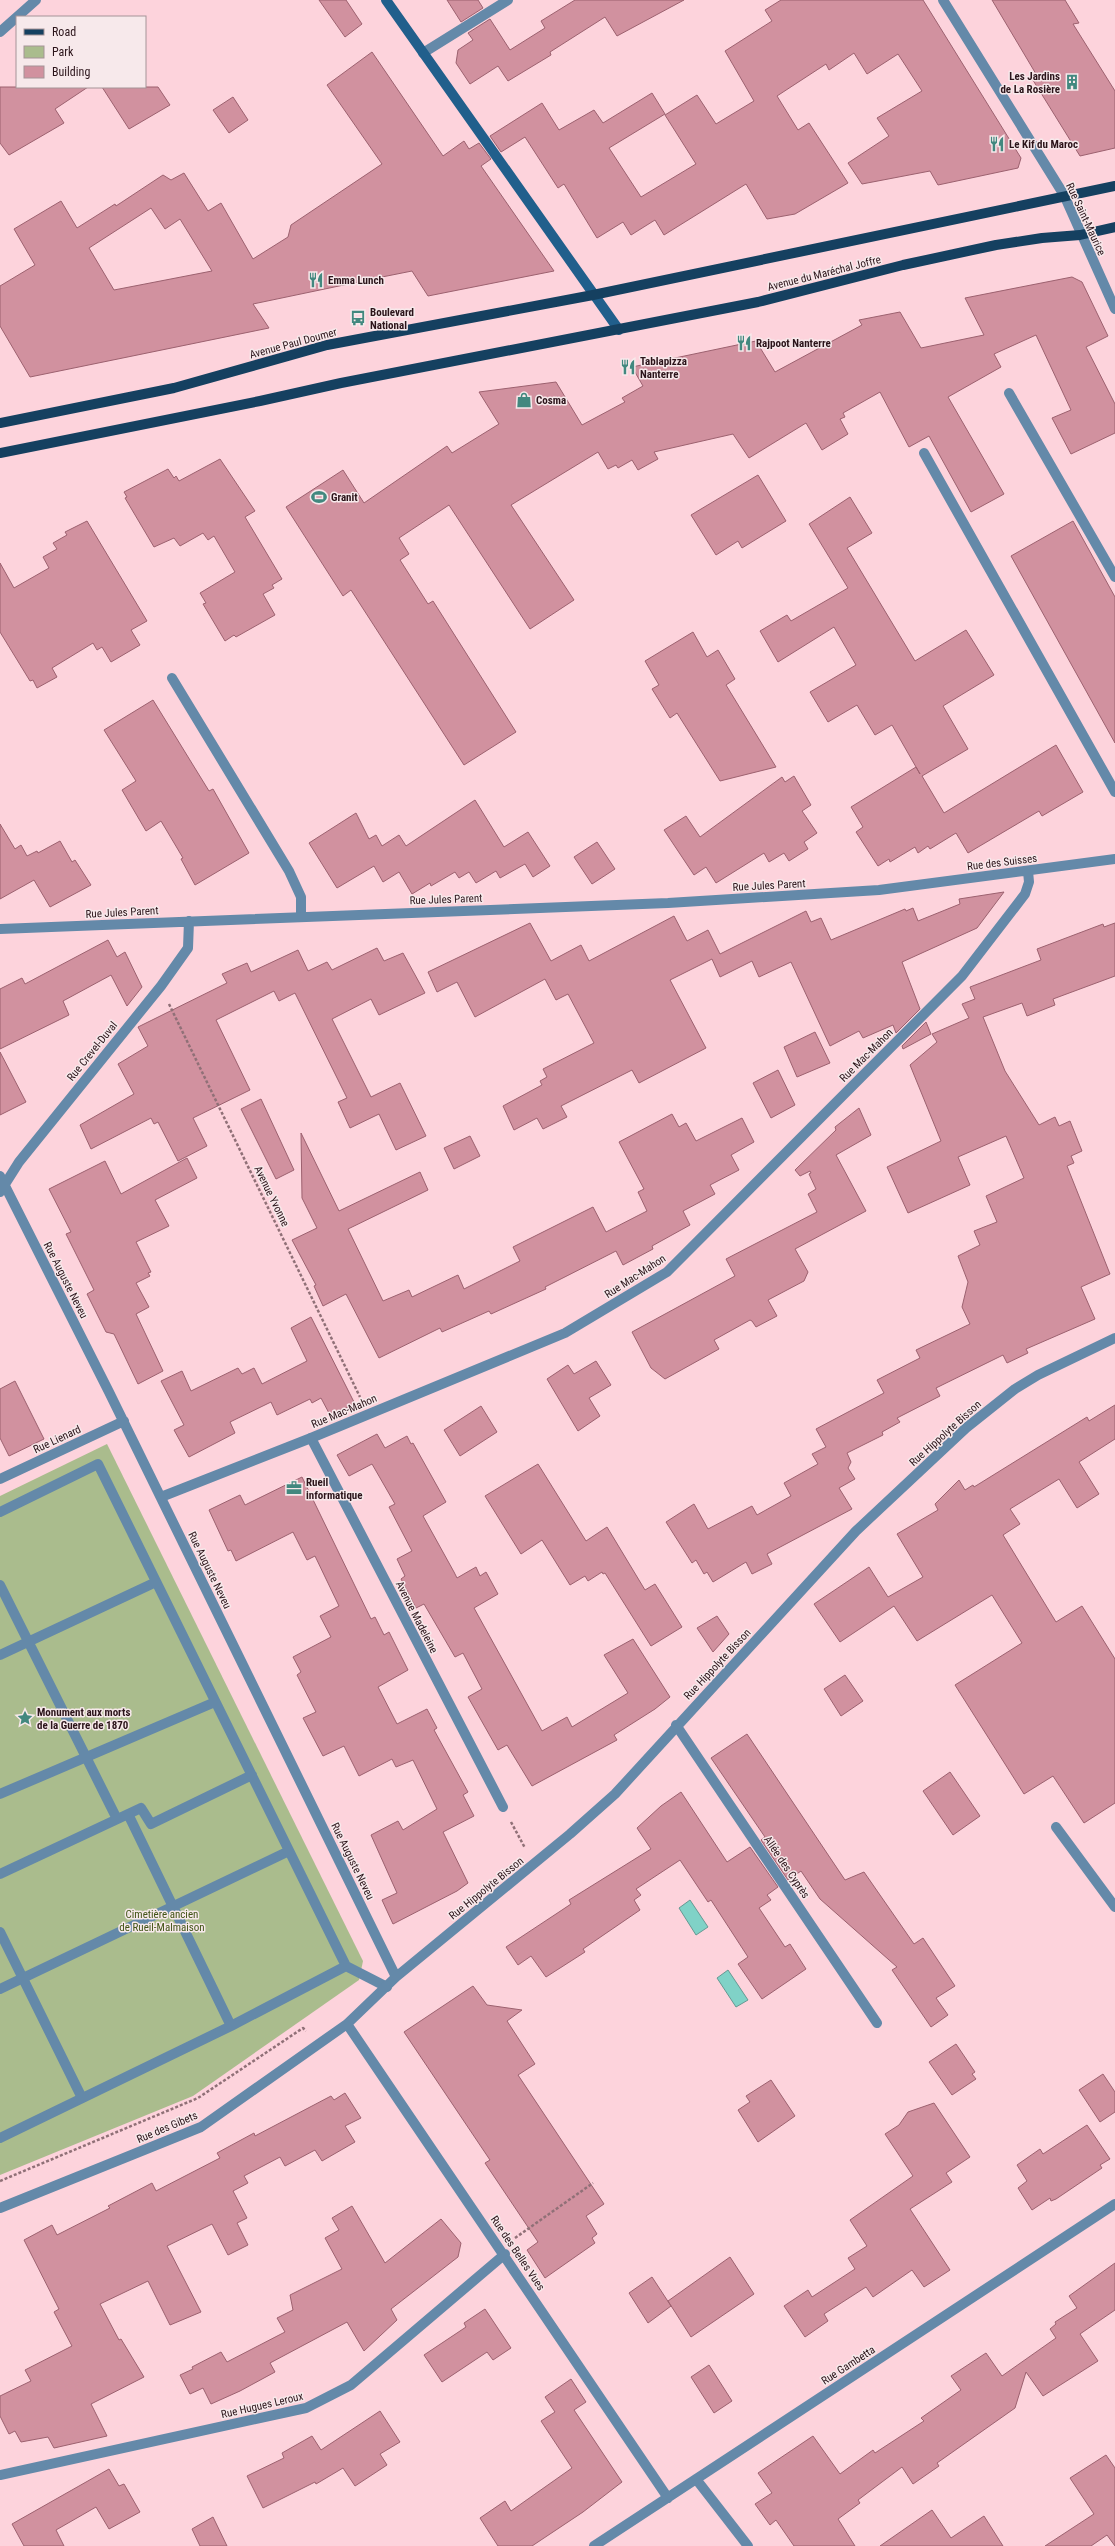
<svg xmlns="http://www.w3.org/2000/svg" width="1115" height="2546" viewBox="0 0 1115 2546" font-family="'Roboto Condensed',sans-serif">
  <style>
    .green { fill: #aabc8d }
    .water { fill: #80d2c7; stroke: #669993 }
    .building { fill: #d1919f; stroke: #9c616f; fill-rule: evenodd }
    .lines { fill: none; stroke-linecap: round; stroke-linejoin: round }
    .path { stroke: #907077; stroke-width: 2.5; stroke-dasharray: 3 2; stroke-linecap: butt }
    .lane { stroke: #6489a9; stroke-width: 10 }
    .street { stroke: #6489a9; stroke-width: 10 }
    .secondary { stroke: #215f8c; stroke-width: 10 }
    .primary { stroke: #154060; stroke-width: 10 }
    .labels { text-anchor: middle; stroke-width: 3; stroke-linejoin: round; paint-order: stroke }
    .poi-label { font-size: 11px; font-weight: bold; fill: #2b141a; stroke: #f7e9eb; text-anchor: start }
    .street-label { font-size: 11px; fill: #2b141a; stroke: #f7e9eb }
    .park-label { font-size: 11px; fill: #415416; stroke: #f7e9eb }
  </style>
  <rect width="100%" height="100%" fill="#fdd3dc"/>
  <!-- green -->
  <path class="green" d="M107,1444L363,1961L359,1980L193,2096L0,2175V1496Z"/>
  <!-- water -->
  <path class="water" d="M690,1900L708,1927L696,1935L679,1908Z
    M728,1970L748,2000L736,2007L717,1978Z"/>
  <!-- building -->
  <path class="building" d="M319,0H346L362,24L345,37Z
    M447,0H478L483,8L461,22Z
    M575,0H684L617,36L605,17L550,52L551,55L508,81L498,66L470,84L456,63L458,50L473,40L468,33L490,19L510,50L545,28L541,21Z
    M781,0H923L1021,158L1018,168L938,185L930,171L862,184L848,163L889,136L877,118L922,91L898,54L867,74L854,53L829,70L826,64L777,96L798,130L809,123L848,183L795,214L767,219L746,184L664,235L655,220L631,235L623,222L597,238L564,184L558,188L525,137L501,152L490,136L542,103L559,130L594,110L603,123L652,93L665,114L609,148L641,197L696,164L665,115L697,95L716,124L754,101L725,51L772,21L765,10Z
    M992,0H1065L1079,23L1073,24L1115,91V148L1080,156L1031,77L1036,74Z
    M372,52L443,156L464,141L469,149L479,143L491,159L481,166L554,271L428,296L412,271L382,277L253,304L269,328L30,377L0,326V286L35,265L14,229L61,201L77,228L115,204L116,206L163,175L171,180L184,173L208,211L221,203L253,259L288,237L291,225L382,164L327,85ZM151,208L165,229L180,219L212,271L114,290L89,248Z
    M0,87H88L55,109L64,123L9,155L0,143Z
    M102,87H158L170,105L129,129Z
    M233,97L248,120L229,133L213,110Z
    M1072,277L1082,282L1108,336L1086,347L1115,404V433L1071,454L1052,418L1071,410L1036,335L994,354L1001,367L948,397L1004,494L971,512L929,436L909,447L880,392L843,413L845,417L840,419L848,434L822,450L806,423L749,458L733,434L654,452L658,459L638,470L632,460L618,468L616,465L608,469L598,452L511,505L574,600L530,629L449,505L399,538L409,554L400,560L428,604L433,601L516,732L464,765L351,590L343,596L286,507L343,470L364,503L447,446L452,453L499,424L479,392L556,382L582,425L625,402L622,398L643,386L632,367L756,341L775,372L862,325L859,320L900,312L921,348L984,335L965,298Z
    M220,459L255,511L245,517L282,579L272,585L274,588L263,594L275,615L236,637L234,635L225,641L203,604L206,603L200,593L235,572L214,536L208,540L203,533L180,546L174,538L154,547L125,498L127,497L124,492L168,469L174,478L176,476L179,481Z
    M758,475L786,521L742,548L738,541L716,555L691,515Z
    M850,497L872,533L847,548L915,661L966,630L994,675L943,706L968,749L922,776L944,813L1056,745L1083,792L1042,816L1039,811L968,853L956,833L930,849L928,846L918,853L915,847L890,862L889,859L878,866L856,832L863,827L851,807L916,767L920,774L892,725L875,735L857,705L828,722L810,692L856,665L834,627L778,662L760,631L787,615L791,621L848,588L809,524Z
    M87,521L147,621L131,630L140,645L111,662L102,647L97,650L93,643L52,668L57,677L37,688L33,680L30,681L0,632V563L14,588L49,568L43,557L57,549L53,543L67,535L65,532Z
    M1073,521L1115,597V743L1011,556Z
    M693,632L707,657L718,650L735,679L726,685L776,767L720,781L677,713L670,718L652,689L659,685L645,661Z
    M153,700L209,791L213,789L249,853L195,885L181,859L183,858L161,821L146,831L122,790L136,781L104,730Z
    M794,776L811,805L802,811L817,833L804,842L808,849L789,861L784,853L769,862L764,853L716,883L706,867L694,875L664,830L686,816L700,837L782,777L785,782Z
    M475,800L504,847L528,832L550,866L533,877L525,864L500,878L496,871L476,883L469,872L459,878L455,872L431,886L430,883L412,894L399,872L383,882L374,866L337,888L309,843L356,813L369,839L376,835L382,846L399,835L406,846Z
    M0,824L15,849L21,845L27,856L37,851L38,853L60,841L72,862L75,860L91,885L50,907L34,880L0,899Z
    M597,842L615,869L592,884L574,857Z
    M1004,892L977,928L902,962L920,1009L896,1033L893,1025L863,1038L859,1031L830,1046L791,962L759,977L752,961L720,977L712,959L670,980L706,1048L639,1083L632,1070L561,1106L567,1117L543,1129L537,1118L514,1130L503,1106L542,1085L540,1081L547,1077L543,1069L594,1043L568,994L556,1000L545,979L475,1017L457,982L437,992L428,972L530,923L551,961L581,945L589,961L674,916L687,941L708,930L720,954L806,911L811,922L821,918L831,940L905,909L906,911L913,908L918,921L960,904L959,899Z
    M1115,923V976L1053,999L1055,1005L1027,1016L1022,1003L983,1017L1005,1071L1039,1125L1055,1117L1059,1126L1070,1121L1082,1151L1071,1156L1074,1163L1067,1166L1110,1274L1081,1287L1095,1319L1026,1349L1028,1353L1007,1363L1003,1355L936,1388L940,1396L897,1418L900,1422L882,1432L883,1435L847,1453L851,1462L848,1468L855,1479L839,1488L852,1509L767,1554L772,1564L752,1574L746,1562L713,1582L707,1572L704,1574L696,1560L692,1563L666,1522L694,1504L708,1529L752,1506L757,1515L791,1496L784,1483L818,1464L812,1454L826,1447L816,1429L884,1393L877,1380L920,1358L916,1350L970,1324L962,1307L968,1282L958,1256L980,1245L974,1231L997,1222L986,1196L1024,1178L1006,1136L958,1157L970,1185L908,1213L887,1167L941,1141L910,1065L937,1042L932,1034L969,1018L962,1004L975,999L970,987L1041,960L1037,949L1103,924L1104,927Z
    M108,940L117,957L125,952L142,987L127,1006L111,975L63,1001L69,1015L0,1049V989L22,978L25,984Z
    M377,948L384,961L403,953L425,993L379,1015L371,999L332,1019L371,1097L400,1083L426,1136L396,1150L379,1114L350,1128L338,1102L347,1098L295,993L279,1001L274,991L216,1020L250,1090L193,1118L207,1146L178,1161L158,1122L154,1124L151,1118L91,1149L80,1125L134,1094L118,1064L148,1046L138,1027L227,983L222,974L247,963L251,972L298,950L308,971L327,962L332,970Z
    M926,1022L931,1034L903,1049L902,1046Z
    M815,1032L830,1063L797,1077L784,1047Z
    M0,1052L26,1102L0,1115Z
    M778,1070L795,1105L771,1118L753,1083Z
    M261,1099L294,1170L276,1179L241,1109Z
    M859,1108L871,1135L836,1155L866,1211L795,1249L808,1272L804,1281L768,1300L777,1316L756,1327L752,1321L750,1320L714,1340L719,1349L665,1379L651,1368L632,1332L735,1276L726,1259L817,1212L808,1194L816,1189L809,1174L811,1173L810,1171L800,1176L795,1170L836,1130L835,1127Z
    M672,1114L679,1127L686,1123L696,1141L742,1118L754,1142L731,1155L739,1170L710,1185L715,1194L683,1211L690,1225L652,1246L653,1249L623,1265L616,1251L545,1287L546,1289L491,1314L489,1311L442,1332L440,1328L379,1358L346,1294L323,1306L314,1286L316,1285L292,1240L317,1228L302,1198L301,1133L339,1211L420,1172L428,1190L348,1229L383,1301L409,1290L412,1297L458,1275L464,1289L520,1261L513,1247L593,1207L606,1232L647,1211L638,1192L644,1189L619,1142Z
    M470,1136L480,1156L454,1169L444,1148Z
    M187,1158L197,1178L155,1200L169,1226L136,1242L151,1272L148,1273L150,1276L136,1283L149,1307L136,1314L163,1371L138,1384L114,1334L106,1332L87,1294L94,1290L66,1234L71,1232L49,1189L105,1161L121,1194Z
    M311,1317L355,1404L330,1415L321,1398L312,1403L310,1399L277,1415L271,1402L230,1422L235,1433L189,1457L174,1430L184,1425L161,1381L182,1371L191,1391L238,1368L242,1374L254,1368L262,1384L307,1361L291,1328Z
    M596,1361L611,1385L589,1398L600,1416L578,1431L547,1379L568,1365L574,1374Z
    M15,1381L44,1439L9,1456L0,1438V1389Z
    M1115,1405V1439L1079,1462L1099,1494L1077,1508L1059,1479L1010,1509L1020,1524L1003,1535L1056,1622L1082,1606L1115,1659V1803L1084,1823L1053,1776L1024,1794L955,1685L1022,1643L992,1595L917,1641L894,1606L840,1642L814,1604L869,1567L888,1597L923,1577L897,1534L938,1510L935,1504L959,1480L965,1490L973,1485L974,1487L1087,1417L1089,1421Z
    M481,1406L497,1432L460,1456L444,1430Z
    M377,1434L385,1448L407,1436L411,1444L413,1443L446,1502L423,1516L454,1572L457,1578L476,1567L480,1576L486,1572L498,1594L474,1608L542,1731L567,1717L572,1727L628,1693L604,1655L633,1639L670,1697L655,1709L614,1735L617,1740L532,1786L507,1745L498,1750L468,1697L482,1689L463,1653L455,1657L424,1604L416,1608L401,1579L405,1576L397,1559L412,1551L389,1507L395,1504L372,1464L349,1476L337,1455Z
    M538,1464L586,1541L607,1527L645,1590L655,1584L682,1627L651,1646L605,1573L603,1574L602,1572L588,1581L585,1576L570,1585L542,1540L521,1554L485,1496Z
    M302,1477L371,1619L375,1617L384,1635L389,1632L408,1670L378,1687L397,1724L427,1709L437,1728L434,1730L468,1792L463,1795L474,1816L443,1832L468,1883L457,1891L393,1924L382,1900L397,1893L371,1835L398,1821L403,1830L437,1809L413,1760L396,1767L392,1759L359,1776L344,1746L323,1756L303,1718L316,1712L297,1675L301,1672L293,1657L331,1637L320,1616L339,1606L315,1556L307,1560L293,1532L236,1561L231,1550L228,1551L209,1510L240,1495L245,1505Z
    M717,1616L729,1634L713,1652L697,1628Z
    M845,1675L863,1701L841,1716L824,1689Z
    M747,1734L845,1880L864,1872L914,1944L923,1938L955,1986L936,1998L948,2015L931,2027L892,1970L897,1967L820,1899L801,1871L788,1880L761,1840L765,1837L711,1758Z
    M950,1772L980,1816L953,1835L923,1791Z
    M681,1792L727,1862L750,1847L778,1887L767,1895L771,1900L759,1908L785,1947L790,1944L806,1969L762,1999L738,1964L748,1957L711,1900L708,1902L680,1860L636,1889L641,1895L634,1900L640,1910L583,1949L585,1952L546,1977L531,1956L518,1965L506,1947L559,1912L571,1904L569,1900L651,1849L637,1828L661,1806Z
    M473,1986L487,2005L522,2010L507,2021L535,2064L518,2075L604,2204L586,2216L597,2234L592,2238L595,2243L545,2278L527,2250L538,2242L485,2163L490,2160L404,2032Z
    M956,2044L975,2072L972,2074L976,2079L952,2095L929,2062Z
    M1103,2074L1115,2092V2112L1100,2122L1079,2090Z
    M771,2080L795,2116L758,2142L738,2110L750,2102L746,2096Z
    M345,2093L361,2118L345,2126L355,2142L322,2161L315,2150L285,2166L280,2157L244,2176L248,2183L233,2191L247,2218L237,2223L248,2245L228,2255L212,2224L167,2246L201,2312L170,2325L148,2281L100,2304L119,2340L121,2339L144,2377L91,2404L107,2436L54,2448L48,2437L21,2442L15,2431L9,2434L0,2416V2396L31,2381L25,2370L72,2346L54,2312L59,2309L24,2240L52,2225L57,2235L110,2208L108,2206L152,2183L156,2191L220,2158L217,2153L254,2133L255,2136L331,2096L334,2100Z
    M934,2103L970,2157L946,2173L952,2182L910,2209L950,2270L924,2287L912,2270L873,2297L866,2287L824,2314L828,2321L805,2337L784,2306L808,2290L812,2297L855,2269L848,2258L867,2246L850,2220L913,2176L885,2134L899,2125L908,2112Z
    M1087,2125L1110,2159L1100,2165L1102,2168L1056,2199L1051,2201L1050,2198L1032,2210L1018,2188L1027,2181L1017,2165L1040,2149L1043,2154Z
    M352,2206L385,2263L441,2219L461,2243L458,2257L391,2309L397,2320L364,2351L347,2322L270,2363L275,2372L240,2391L211,2404L203,2388L190,2394L180,2375L193,2369L192,2367L221,2352L227,2362L285,2332L277,2318L293,2310L290,2295L342,2269L325,2238L339,2230L332,2218Z
    M730,2257L754,2294L691,2337L668,2301Z
    M1115,2263V2310L1080,2334L1098,2361L1043,2396L1026,2372L1015,2408L937,2463L939,2466L913,2484L902,2467L858,2500L860,2503L838,2519L855,2546H794L776,2520L770,2525L755,2504L772,2493L758,2473L813,2436L840,2474L873,2450L875,2453L924,2421L921,2418L961,2390L951,2376L986,2353L1002,2376L1056,2338L1050,2329L1056,2324L1055,2322L1077,2308L1069,2296Z
    M652,2277L671,2306L648,2323L629,2293Z
    M485,2309L511,2348L493,2360L487,2352L442,2382L424,2355L466,2327L464,2323Z
    M709,2365L732,2401L714,2413L691,2377Z
    M571,2379L586,2402L574,2410L622,2482L583,2512L532,2546H498L480,2518L505,2501L511,2511L572,2468L541,2421L555,2412L545,2397Z
    M380,2411L400,2442L380,2454L387,2465L355,2486L343,2468L316,2484L315,2482L263,2508L247,2476L284,2458L282,2453L312,2436L321,2450Z
    M1106,2455L1115,2468V2546L1107,2535L1091,2546H1045L1094,2514L1070,2478Z
    M109,2469L119,2486L124,2484L140,2512L109,2529L96,2507L56,2530L64,2546H24L12,2524Z
    M932,2510L951,2538L984,2516L1003,2546H880Z
    M213,2517L227,2546H200L192,2529Z"/>
  <g class="lines">
    <!-- path -->
    <path class="path" d="M169,1004L360,1397
      M511,1822L525,1848
      M0,2181L198,2098L303,2028L306,2031
      M515,2238L593,2183"/>
    <!-- lane -->
    <path class="lane" d="M1009,393L1115,577
      M924,453L1115,792
      M172,678L289,871L301,897V916
      M311,1438L503,1807
      M0,1512L98,1464L346,1966L387,1987
      M0,1585L117,1819
      M0,1655L156,1582
      M0,1794L215,1702
      M128,1814L231,2026
      M0,1874L141,1808L151,1824L252,1775
      M0,1932L82,2098
      M0,1989L289,1851
      M0,2138L231,2026L346,1966"/>
    <!-- street -->
    <path class="street" d="M943,0L1064,195L1115,309
      M0,32L36,0
      M423,53L508,0
      M0,929L668,903L879,890L1115,859
      M0,1176L109,1392L396,1977
      M0,1192L19,1162L161,986L188,948L189,921
      M0,1479L124,1421
      M161,1497L311,1438L565,1333L667,1272L962,976L1025,894L1029,882L1028,871
      M676,1725L877,2023
      M1056,1827L1115,1907
      M347,2024L668,2498
      M0,2208L201,2127L347,2024L396,1977L570,1834L615,1794L856,1531L966,1428L1015,1389L1038,1375L1115,1338
      M0,2475L306,2408L351,2385L505,2254
      M696,2479L748,2546
      M594,2546L1115,2204"/>
    <!-- secondary -->
    <path class="secondary" d="M386,0L619,330"/>
    <!-- primary -->
    <path class="primary" d="M0,423L174,388L327,345L593,295L1115,186
      M0,453L260,401L341,383L758,302L903,265L996,245L1042,238L1080,235L1115,227"/>
  </g>
  <!-- icons -->
  <defs>
    <symbol id="building-bare" viewBox="-9 -9 18 18"><path d="M-4-6H4V6H1V3H-1V6H-4ZM-2.5-4.3h1.7v1.8h-1.7ZM.8-4.3h1.7v1.8H.8ZM-2.5-1h1.7V.8h-1.7ZM.8-1h1.7V.8H.8Z" fill="#42887f" stroke="#f7e9eb" stroke-width="2.5" paint-order="stroke"/></symbol>
    <symbol id="restaurant-bare" viewBox="-9 -9 18 18"><path d="M-5-6h1v4h1v-4h1v4h1v-4h1v5L-1.5 .5V6h-2V.5L-5-1ZM5-6V6H3V1.5H1.5Q1.5-4 5-6Z" fill="#42887f" stroke="#f7e9eb" stroke-width="2.5" paint-order="stroke"/></symbol>
    <symbol id="bus-bare" viewBox="-9 -9 18 18"><path d="M-5-6H5V4H4V6H2V4H-2V6H-4V4H-5ZM-3.5-4V0h7V-4ZM-3.5 1.2v1.5H-2V1.2ZM2 1.2v1.5H3.5V1.2Z" fill="#42887f" stroke="#f7e9eb" stroke-width="2.5" paint-order="stroke"/></symbol>
    <symbol id="shop-bare" viewBox="-9 -9 18 18"><path d="M-5-2.5h2.3a2.7 3.5 0 0 1 5.4 0H5L5.5 6h-11ZM-1.5-2.5h3a1.5 2.3 0 0 0-3 0Z" fill="#42887f" stroke="#f7e9eb" stroke-width="2.5" paint-order="stroke"/></symbol>
    <symbol id="stadium-bare" viewBox="-9 -9 18 18"><path d="M0-5a6.5 5 0 1 0 0 10a6.5 5 0 1 0 0-10ZM-3.5-1.8h7v3.6h-7Z" fill="#42887f" stroke="#f7e9eb" stroke-width="2.5" paint-order="stroke"/></symbol>
    <symbol id="office-bare" viewBox="-9 -9 18 18"><path d="M-6-3h4V-5.5h4V-3h4V5H-6ZM-1-4.5V-3h2v-1.5ZM-6 0V1H6V0Z" fill="#42887f" stroke="#f7e9eb" stroke-width="2.5" paint-order="stroke"/></symbol>
    <symbol id="sight-bare" viewBox="-9 -9 18 18"><path d="M0-6L1.8-2.2L6-1.7L2.9 1.2L3.7 5.4L0 3.3L-3.7 5.4L-2.9 1.2L-6-1.7L-1.8-2.2Z" fill="#42887f" stroke="#f7e9eb" stroke-width="2.5" paint-order="stroke"/></symbol>
  </defs>
  <g fill-rule="evenodd">
    <use href="#building-bare" x="1061" y="71" width="22" height="22"/>
    <use href="#restaurant-bare" x="986" y="133" width="22" height="22"/>
    <use href="#restaurant-bare" x="305" y="269" width="22" height="22"/>
    <use href="#bus-bare" x="347" y="307" width="22" height="22"/>
    <use href="#restaurant-bare" x="733" y="332" width="22" height="22"/>
    <use href="#restaurant-bare" x="617" y="356" width="22" height="22"/>
    <use href="#shop-bare" x="513" y="389" width="22" height="22"/>
    <use href="#stadium-bare" x="308" y="486" width="22" height="22"/>
    <use href="#office-bare" x="283" y="1477" width="22" height="22"/>
    <use href="#sight-bare" x="14" y="1707" width="22" height="22"/>
  </g>
  <g class="labels">
    <!-- poi labels -->
    <g class="poi-label">
      <text x="1060" y="80" text-anchor="end">Les Jardins<tspan x="1060" dy="13">de La Rosière</tspan></text>
      <text x="1009" y="148">Le Kif du Maroc</text>
      <text x="328" y="284">Emma Lunch</text>
      <text x="370" y="316">Boulevard<tspan x="370" dy="13">National</tspan></text>
      <text x="756" y="347">Rajpoot Nanterre</text>
      <text x="640" y="365">Tablapizza<tspan x="640" dy="13">Nanterre</tspan></text>
      <text x="536" y="404">Cosma</text>
      <text x="331" y="501">Granit</text>
      <text x="306" y="1486">Rueil<tspan x="306" dy="13">informatique</tspan></text>
      <text x="37" y="1716">Monument aux morts<tspan x="37" dy="13">de la Guerre de 1870</tspan></text>
    </g>
    <!-- street labels -->
    <g class="street-label">
      <text transform="translate(1086 219) rotate(65)" y="4">Rue Saint-Maurice</text>
      <text transform="translate(824 273) rotate(-14)" y="4">Avenue du Maréchal Joffre</text>
      <text transform="translate(293 343) rotate(-15)" y="4">Avenue Paul Doumer</text>
      <text transform="translate(1002 862) rotate(-7)" y="4">Rue des Suisses</text>
      <text transform="translate(769 885) rotate(-3)" y="4">Rue Jules Parent</text>
      <text transform="translate(446 899) rotate(-2)" y="4">Rue Jules Parent</text>
      <text transform="translate(122 912) rotate(-3)" y="4">Rue Jules Parent</text>
      <text transform="translate(92 1051) rotate(-51)" y="4">Rue Crevel-Duval</text>
      <text transform="translate(866 1055) rotate(-45)" y="4">Rue Mac-Mahon</text>
      <text transform="translate(272 1196) rotate(64)" y="4">Avenue Yvonne</text>
      <text transform="translate(635 1276) rotate(-33)" y="4">Rue Mac-Mahon</text>
      <text transform="translate(66 1280) rotate(63)" y="4">Rue Auguste Neveu</text>
      <text transform="translate(344 1411) rotate(-23)" y="4">Rue Mac-Mahon</text>
      <text transform="translate(945 1433) rotate(-42)" y="4">Rue Hippolyte Bisson</text>
      <text transform="translate(57 1439) rotate(-25)" y="4">Rue Lienard</text>
      <text transform="translate(210 1570) rotate(64)" y="4">Rue Auguste Neveu</text>
      <text transform="translate(417 1617) rotate(63)" y="4">Avenue Madeleine</text>
      <text transform="translate(717 1664) rotate(-47)" y="4">Rue Hippolyte Bisson</text>
      <text transform="translate(353 1861) rotate(64)" y="4">Rue Auguste Neveu</text>
      <text transform="translate(787 1867) rotate(56)" y="4">Allée des Cyprès</text>
      <text transform="translate(486 1888) rotate(-39)" y="4">Rue Hippolyte Bisson</text>
      <text transform="translate(167 2127) rotate(-23)" y="4">Rue des Gibets</text>
      <text transform="translate(518 2253) rotate(56)" y="4">Rue des Belles Vues</text>
      <text transform="translate(848 2365) rotate(-33)" y="4">Rue Gambetta</text>
      <text transform="translate(262 2405) rotate(-13)" y="4">Rue Hugues Leroux</text>
    </g>
    <!-- park labels -->
    <g class="park-label">
      <text x="162" y="1918">Cimetière ancien<tspan x="162" dy="13">de Rueil-Malmaison</tspan></text>
    </g>
  </g>
  <!-- legend -->
  <rect x="16" y="16" width="130" height="72" fill="#f7e9eb" stroke="#a59497"/>
  <rect x="24" y="29" width="20" height="6" fill="#154060" stroke="#a59497"/>
  <text x="52" y="36" font-size="12" fill="#2b141a">Road</text>
  <rect x="24" y="46" width="20" height="12" fill="#aabc8d" stroke="#a59497"/>
  <text x="52" y="56" font-size="12" fill="#2b141a">Park</text>
  <rect x="24" y="66" width="20" height="12" fill="#d1919f" stroke="#a59497"/>
  <text x="52" y="76" font-size="12" fill="#2b141a">Building</text>
</svg>
